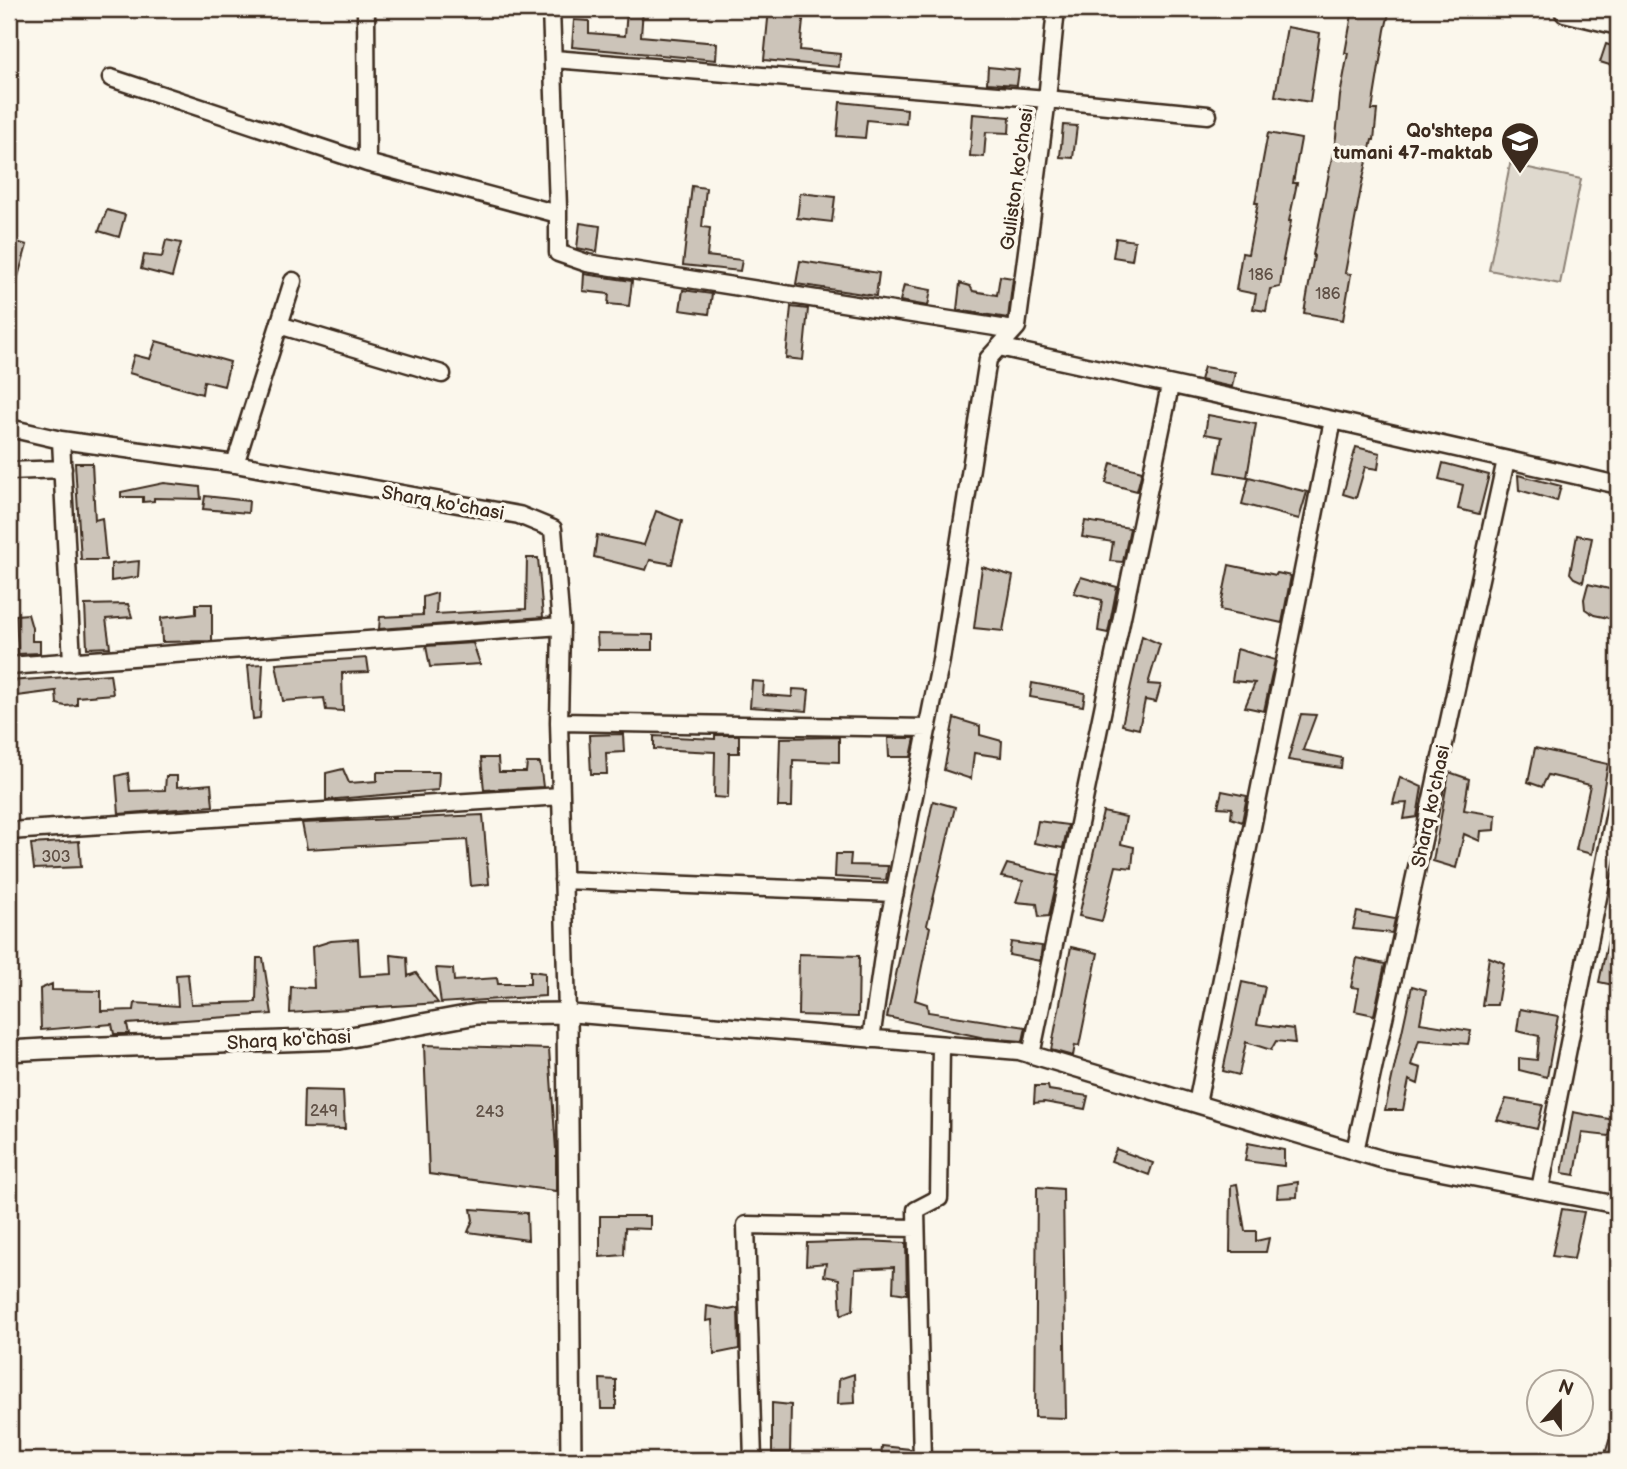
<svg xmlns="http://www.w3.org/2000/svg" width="1627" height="1469" viewBox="0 0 1627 1469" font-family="'Balsamiq Sans',sans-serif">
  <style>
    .green { fill: #dfd9ce; stroke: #8d8276; stroke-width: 2 }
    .building { fill: #ccc4b9; stroke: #3b2a1e; stroke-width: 2 }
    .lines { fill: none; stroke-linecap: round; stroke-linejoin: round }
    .minor-casing { stroke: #3b2a1e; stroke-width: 21 }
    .major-casing { stroke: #3b2a1e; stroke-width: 24 }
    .minor { stroke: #fbf7ec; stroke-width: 16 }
    .major { stroke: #fbf7ec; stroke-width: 19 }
    .labels { text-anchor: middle; stroke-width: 7; stroke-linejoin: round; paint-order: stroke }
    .number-label { font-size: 16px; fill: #5f5045 }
    .poi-label { font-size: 19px; font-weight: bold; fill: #3b2a1e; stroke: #fbf7ec; text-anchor: end }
    .street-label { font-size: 19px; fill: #3b2a1e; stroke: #fbf7ec }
  </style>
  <rect width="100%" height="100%" fill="#fbf7ec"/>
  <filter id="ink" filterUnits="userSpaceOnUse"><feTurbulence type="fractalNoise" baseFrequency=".0143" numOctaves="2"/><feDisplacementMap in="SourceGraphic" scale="14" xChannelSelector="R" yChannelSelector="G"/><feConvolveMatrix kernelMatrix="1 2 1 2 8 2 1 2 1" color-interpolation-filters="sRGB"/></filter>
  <g filter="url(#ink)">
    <!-- green -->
    <path class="green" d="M1510,164L1581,179L1560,284L1489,270Z"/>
    <!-- building -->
    <path class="building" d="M627,9H643L641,36L717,43L716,60L572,47L574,20L589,21V33L625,36Z
      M769,9L804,11L800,50L840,54L839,67L764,60Z
      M1353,9H1390L1385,30L1372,110H1377L1374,140H1372L1362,183L1345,273L1351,274L1343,320L1304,313L1314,256L1313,255L1336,137L1340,96L1348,53H1345Z
      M1287,27L1320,33L1310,102L1275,96Z
      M1606,44L1618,48V59L1616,67L1600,62Z
      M988,67L1019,70L1017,85L987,83Z
      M840,102L907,109L906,124L867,120L865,138L837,136Z
      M973,114L1010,117L1009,133L986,132L984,157L970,156Z
      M1063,125L1077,126L1073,158L1060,157Z
      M1268,133L1301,139L1293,183H1297L1289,221H1291L1283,260H1284L1280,287L1270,289L1266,311L1253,309L1256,294L1236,290L1242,253L1248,254L1258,203H1255Z
      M692,186L706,188L702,227L710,228L707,256L742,260L740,271L683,265Z
      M800,193L835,197L832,222L797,218Z
      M107,210L125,215L119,237L99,231Z
      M580,223L600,226L597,252L577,248Z
      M1116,238L1135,241L1132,260L1113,257Z
      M9,240L27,245L12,298L9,297Z
      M166,240L181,243L172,277L141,269L144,255L162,257Z
      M800,261L879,273L876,296L796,284Z
      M584,274L632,281L629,306L608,304L609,294L583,291Z
      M1000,276L1013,278L1008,318L957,310L960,283L970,286L973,291L997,295Z
      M904,285L931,290L928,306L900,301Z
      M683,290L712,294L709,314L680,310Z
      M791,307L808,309L803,360L786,358Z
      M156,341L230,362L224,386L204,381L202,394L129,373L134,355L150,359Z
      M1204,367L1235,372L1232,387L1200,380Z
      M1208,415L1256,424L1247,477L1216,472L1222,437L1205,434Z
      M1356,447L1380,453L1378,469L1365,467L1356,498L1343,494Z
      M75,463H92L95,520L102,518L106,560H81Z
      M1111,463L1142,471L1137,491L1106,483Z
      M1443,463L1489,475L1479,514L1458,509L1463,485L1439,479Z
      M1518,475L1561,486L1557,501L1519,490Z
      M1249,477L1307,492L1299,519L1242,504Z
      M164,483L200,487L201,499L154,498V501L143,502V497H121V492Z
      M205,496L249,501L248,513L203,509Z
      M656,511L682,521L672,564L650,560L646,570L594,557L597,535L644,545Z
      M1085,521L1130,528L1123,562L1110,561L1113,542L1082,537Z
      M1577,535L1592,538L1583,582L1574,578L1570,573Z
      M527,558H538L543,617L379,629L380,617L423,615V597L437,593L436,614L526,609Z
      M139,561L138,577L111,581V564Z
      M1229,565L1276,575L1277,573L1291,576L1282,623L1220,610Z
      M982,567L1013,576L1003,631L974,628Z
      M1081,577L1117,587L1108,633L1098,631L1102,600L1074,593Z
      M1588,584L1618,591V620L1594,615L1585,609L1584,599Z
      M128,604L132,617L106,619L110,647L87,648L85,605Z
      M196,604H212V641L162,642L161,618L196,614Z
      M28,614L32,628V641H40V653L18,654L16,615Z
      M597,634L653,635V650H598Z
      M1142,636L1160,644L1148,684L1161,685L1156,702L1145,700L1139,729L1122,725Z
      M473,643L480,664L430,667L426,646Z
      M1237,649L1275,660L1264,711L1245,707L1255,683L1232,681Z
      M367,658L369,672L342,673L343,711L326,710L324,698L283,701L276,664Z
      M263,664L260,718L253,719L248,665Z
      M110,674L113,694L77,697V705L65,706L57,704L56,691L9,697V681Z
      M752,681L764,682L763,695L792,697L793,689L809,690L807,711L750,707Z
      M1032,683L1085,693L1083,706L1030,697Z
      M1301,714L1316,715L1303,750L1342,758L1341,768L1288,760Z
      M954,718L980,726V735L1002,741L1001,757L974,753L971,779L944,770Z
      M623,734L624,752L606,753L607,774H591L589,735Z
      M715,735H739V753H729L728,798L714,797L715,752L654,749V736L715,739Z
      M839,737V762L793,760L792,807H778L780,738Z
      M888,738H915L911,757H889Z
      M1535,748L1608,764L1592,854L1576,850L1590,785L1548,775L1542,787L1528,782Z
      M481,758H498L499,772H526L527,763H540L543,787L484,790Z
      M343,769L349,783L377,781V772H439L438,790L326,800V773Z
      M1449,772L1469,779L1464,810L1496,815L1495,830L1481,831L1480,841L1464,834L1456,868L1433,861Z
      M128,773L130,791L165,790L166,776H177V787L211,784L213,806L119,814L116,776Z
      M1400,777L1422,787L1417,817L1404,819L1407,803L1393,804Z
      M1222,791L1247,796L1242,822L1231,818L1232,808L1218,807Z
      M933,801L955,807L927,925L930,927L915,1000L927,1004L928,1012L1026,1027L1023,1041L985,1038L887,1017Z
      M1103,812L1126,817L1121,844L1134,847L1132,868L1116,866L1102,921L1079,916Z
      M483,815L489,884L471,886L467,840L307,849L302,823Z
      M1038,821L1068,825L1063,848L1034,843Z
      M79,841L81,867L34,869L31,844Z
      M836,854H851L850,865L888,866L886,880L835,877Z
      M1007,864L1058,876L1049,916L1039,917L1037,904L1016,902L1023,881L1001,877Z
      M1357,912L1395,919L1392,933L1353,929Z
      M1613,917L1618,918V986L1599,982Z
      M358,939L360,976L392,974L391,955L407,957L408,976L416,973L438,1003L290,1013L291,987L314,988L312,947L331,941Z
      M1011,942L1042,946L1040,961L1009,955Z
      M1071,947L1098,953L1079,1046L1075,1045L1073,1056L1051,1050Z
      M799,954L859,956L858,1017L798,1015Z
      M1489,957L1504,963L1497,1005H1482Z
      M257,958H263L272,1014L127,1024L129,1034H114L112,1024L41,1030L40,989L52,984V990L101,991V1011L134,1010L135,1003L178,1006L176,975L188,974L191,1004L256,1002Z
      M1357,958L1385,964L1374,1015L1355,1011L1359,988L1351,987Z
      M436,968L453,969L454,981L497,978L498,984H530V971L545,973V996L441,1003Z
      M1242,982L1265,987L1257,1024L1293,1029L1295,1043L1276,1041L1271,1050L1246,1042L1239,1075L1223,1071Z
      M1412,986L1426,990L1420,1023L1471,1031L1468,1044L1419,1040L1411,1065L1421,1068L1418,1084L1409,1080L1403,1110H1385Z
      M1520,1009L1558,1016L1547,1077L1519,1070V1058L1537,1060L1539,1036L1517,1031Z
      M424,1045L549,1049L556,1150V1191L429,1174Z
      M1035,1086H1048L1049,1090L1088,1096L1085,1109L1044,1102L1034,1103Z
      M304,1090L343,1091L345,1129L303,1128Z
      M1506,1099L1543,1105L1537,1129L1497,1120Z
      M1573,1112L1614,1120L1609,1136L1582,1133L1575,1175L1562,1173Z
      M1248,1143L1284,1150V1166L1245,1161Z
      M1116,1149L1153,1163L1149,1175L1111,1161Z
      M1298,1182L1297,1197L1277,1198L1278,1185Z
      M1237,1184L1245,1231H1256V1241L1269,1238L1266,1252H1230L1231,1185Z
      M1037,1187L1063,1189L1066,1418L1035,1417Z
      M471,1209L527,1213L528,1240L468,1232L473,1220Z
      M1562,1209L1584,1212L1574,1259L1552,1256Z
      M600,1216H650V1229L625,1228L624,1255L600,1257Z
      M866,1241L906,1243L907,1294L893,1292L894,1267L855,1269L853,1310L841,1315L839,1279L824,1276L826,1263L806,1265L807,1243Z
      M707,1306L729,1310L738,1308L739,1349L714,1354L712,1320L706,1321Z
      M854,1374L855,1403L838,1404L839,1379Z
      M600,1379L616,1380V1409H601Z
      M772,1403L791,1405L790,1453H772Z
      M1615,1421H1618V1457L1605,1454Z
      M882,1446L910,1449L911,1460H881Z"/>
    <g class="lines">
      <defs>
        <path id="minor" d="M366,9L367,163
          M551,9L558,208V253L587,263L1014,330
          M1565,9L1564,13L1618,26
          M554,59L1047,99L1208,115
          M111,78L367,163L558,214
          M279,325L442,374
          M999,347L1333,420L1618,485
          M9,428L61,440L72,662
          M61,440L235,464L293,281
          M235,464L519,515L553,529L561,626L559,722L567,1013L1019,1051L1384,1160L1618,1205
          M9,471L63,469
          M9,666L561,626
          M559,722L928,728
          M9,831L561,796
          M563,880L895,893
          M871,1039L886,936L941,660L988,359L1017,327L1047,99L1056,9
          M1031,1055L1170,386
          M1197,1104L1333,420
          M1355,1151L1506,460
          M1540,1189L1618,797
          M753,1460L746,1225L916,1228
          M922,1460L916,1210L939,1198L941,1045"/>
        <path id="major" d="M9,1051L44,1049L340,1039L477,1014L567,1013L571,1460"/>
      </defs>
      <!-- minor casing -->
      <use href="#minor" class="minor-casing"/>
      <!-- major casing -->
      <use href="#major" class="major-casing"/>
      <!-- minor -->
      <use href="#minor" class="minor"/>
      <!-- major -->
      <use href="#major" class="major"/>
    </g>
  </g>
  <!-- icons -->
  <defs>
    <symbol id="school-pin" viewBox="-11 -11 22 30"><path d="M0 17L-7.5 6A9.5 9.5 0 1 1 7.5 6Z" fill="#3b2a1e" stroke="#fbf7ec"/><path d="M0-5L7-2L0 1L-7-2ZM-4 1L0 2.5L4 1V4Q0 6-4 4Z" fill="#fff"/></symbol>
  </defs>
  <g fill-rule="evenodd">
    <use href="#school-pin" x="1498" y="119" width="44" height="60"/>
  </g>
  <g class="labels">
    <!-- number labels -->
    <g class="number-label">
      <text x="1261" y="280">186</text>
      <text x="1328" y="299">186</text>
      <text x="56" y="862">303</text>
      <text x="324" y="1116">249</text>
      <text x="490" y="1117">243</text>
    </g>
    <!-- poi labels -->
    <g class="poi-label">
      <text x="1493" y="137">Qo'shtepa<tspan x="1493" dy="22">tumani 47-maktab</tspan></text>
    </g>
    <!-- street labels -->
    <g class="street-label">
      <text transform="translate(1016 179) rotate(-82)" y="7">Guliston ko'chasi</text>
      <text transform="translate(443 502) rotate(10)" y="7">Sharq ko'chasi</text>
      <text transform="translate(1430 806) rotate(-78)" y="7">Sharq ko'chasi</text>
      <text transform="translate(289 1039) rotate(-3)" y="7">Sharq ko'chasi</text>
    </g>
  </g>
  <!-- margin -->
  <rect width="1627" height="1469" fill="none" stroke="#fbf7ec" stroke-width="35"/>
  <rect x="18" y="18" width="1592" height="1434" fill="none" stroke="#3b2a1e" stroke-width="2.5" filter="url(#ink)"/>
  <!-- north arrow -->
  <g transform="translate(1560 1403) rotate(21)"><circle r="33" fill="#fbf7ec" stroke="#aea59a" stroke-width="2"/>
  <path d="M0-5L12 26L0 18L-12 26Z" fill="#3b2a1e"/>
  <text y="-10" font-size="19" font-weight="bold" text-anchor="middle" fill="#3b2a1e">N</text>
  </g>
</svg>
